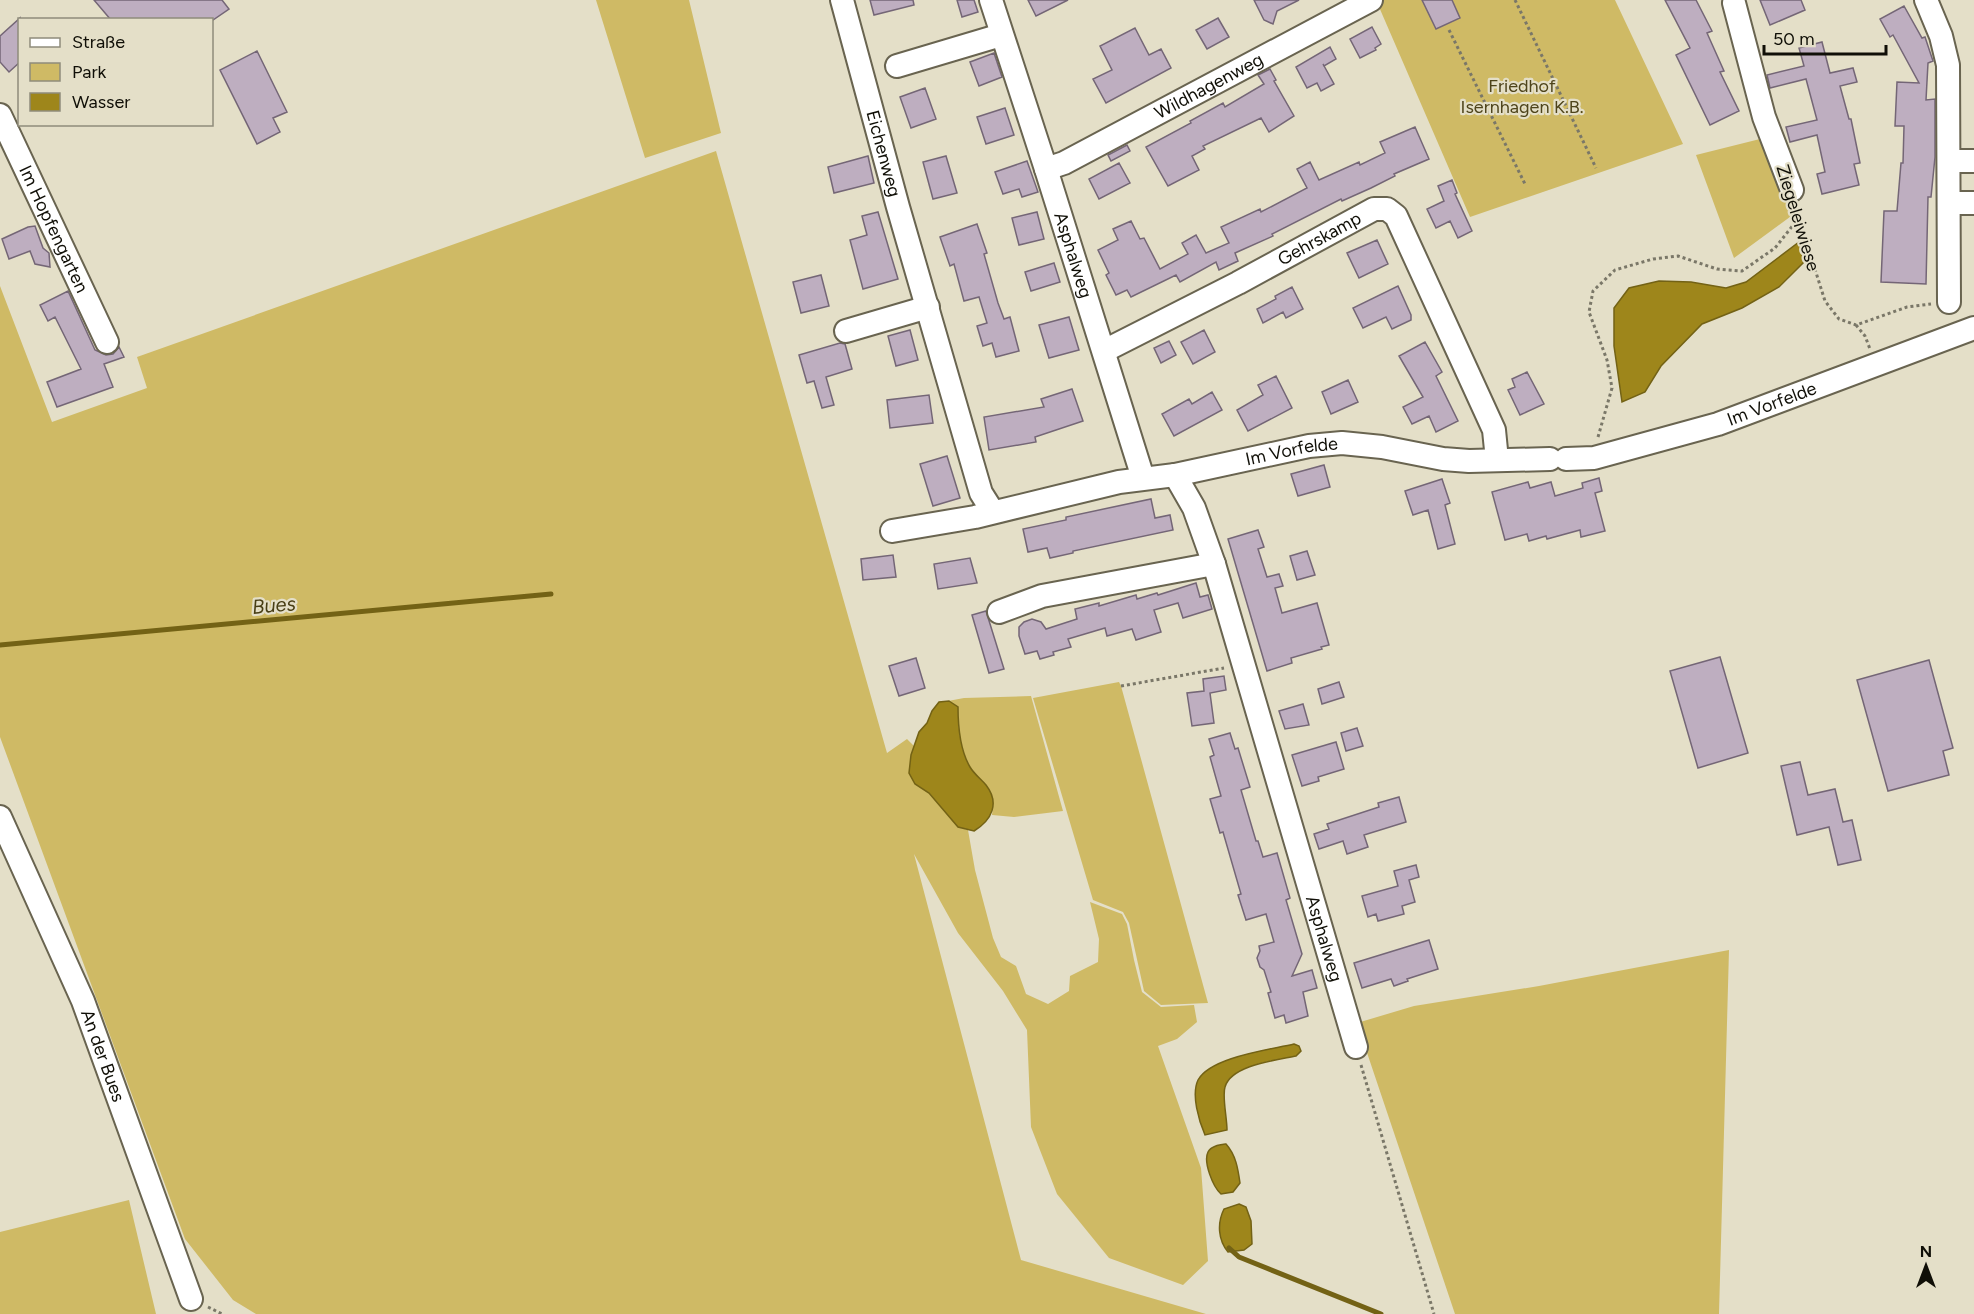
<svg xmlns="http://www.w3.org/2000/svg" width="1974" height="1314" viewBox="0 0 1974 1314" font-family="Figtree,sans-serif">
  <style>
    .green { fill: #cfba65 }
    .water { fill: #9e861b; stroke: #736215; stroke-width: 1.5 }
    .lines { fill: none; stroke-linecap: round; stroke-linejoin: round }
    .stream { stroke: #736215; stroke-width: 5 }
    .building { fill: #beaec0; stroke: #746676; stroke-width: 1.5 }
    .minor-casing { stroke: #696450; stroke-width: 26 }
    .path { stroke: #7a7768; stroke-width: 3; stroke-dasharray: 3 3; stroke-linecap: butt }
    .minor { stroke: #fff; stroke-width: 22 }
    .labels { text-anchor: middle; stroke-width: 4.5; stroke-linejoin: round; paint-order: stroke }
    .street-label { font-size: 18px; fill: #100f07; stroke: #e4dfc8 }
    .park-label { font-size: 18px; fill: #4e441b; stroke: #e4dfc8 }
    .water-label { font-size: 20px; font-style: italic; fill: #483e14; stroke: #e4dfc8 }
  </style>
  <rect width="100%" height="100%" fill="#e4dfc8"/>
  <!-- green -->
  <path class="green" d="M596,0H689L721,133L645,158Z
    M1376,0H1615L1683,144L1470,217Z
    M1760,139L1794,214L1734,258L1696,155Z
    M716,151L887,753L907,739L914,746L911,755L915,784L929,793L958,827L968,830L975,870L993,938L1001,957L1016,966L1026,994L1048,1004L1069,991L1070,976L1098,962L1099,939L1090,902L1122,914L1127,924L1134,960L1142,992L1161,1007L1194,1005L1197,1022L1177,1039L1158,1046L1201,1168L1208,1261L1183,1285L1109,1258L1057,1194L1031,1127L1027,1030L1003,991L958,933L914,854L1021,1260L1206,1314H256L233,1300L185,1239L0,737V286L52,422L147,388L137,357Z
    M1119,682L1121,686L1208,1003L1161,1005L1144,991L1129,923L1123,912L1093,900L1033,698Z
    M1031,696L1063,811L1014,817L992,815C996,783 982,788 970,767C960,750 958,727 958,707L948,701L964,698Z
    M1729,950L1719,1314H1455L1357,1023L1414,1006L1539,986Z
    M129,1200L156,1314H0V1232Z"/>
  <!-- water -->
  <path class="water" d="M1799,242L1804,262L1779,287L1742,308L1702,324L1661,366L1645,392L1622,402L1614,346V308L1629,288L1659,281L1691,282L1726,288L1746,282Z
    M949,701L958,707C958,727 960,750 970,767C974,774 981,779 986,785C1000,803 992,820 974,831L958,827L929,793L915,784L909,773L911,755L919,732L927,723L932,711L939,702Z
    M1294,1044L1299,1046L1301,1051L1296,1056C1277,1060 1231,1065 1225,1087C1222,1096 1227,1118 1227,1130L1205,1135C1199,1121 1191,1095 1198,1080C1211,1057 1269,1050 1294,1044Z
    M1226,1144C1236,1155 1238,1169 1240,1183L1233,1192L1221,1194C1213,1187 1203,1162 1208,1152C1211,1146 1219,1145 1226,1144Z
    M1239,1204L1246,1207L1251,1221L1252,1244L1244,1250L1228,1252C1218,1240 1217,1223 1224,1209Z"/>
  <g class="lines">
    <!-- stream -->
    <path class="stream" d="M0,645L551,594
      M1229,1248L1239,1257L1381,1314"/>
  </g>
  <!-- building -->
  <path class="building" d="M94,0H222L229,9L213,20H111Z
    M870,0H913L914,5L874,15Z
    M957,0H974L978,12L962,17Z
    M1028,0H1068L1036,16Z
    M1254,0H1299L1277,11L1273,24L1264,20Z
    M1422,0H1452L1460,18L1436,29Z
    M1665,0H1696L1712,31L1707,33L1724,71L1720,72L1739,111L1710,125L1676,55L1690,48Z
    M1760,0H1801L1805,10L1770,25Z
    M1904,6L1922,38L1925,37L1933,61L1928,63L1926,100L1935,99V157L1931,197H1928L1926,284L1881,282L1884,211H1897L1901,163H1903L1904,126H1895L1897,82L1919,83L1893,35L1890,37L1880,19Z
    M20,18V62L9,72L0,62V36Z
    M1218,18L1229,37L1207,49L1196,30Z
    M1372,27L1381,44L1375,48L1376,50L1360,58L1350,39Z
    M1135,28L1149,55L1161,49L1171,68L1106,103L1093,79L1112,70L1100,46Z
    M1822,42L1830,73L1853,68L1857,82L1840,86L1849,119H1851L1860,163L1854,164L1859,185L1822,194L1817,174L1825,172L1817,135L1790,142L1786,127L1817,120L1806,79L1770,88L1767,75L1804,66L1799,48Z
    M1330,47L1336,59L1324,66L1323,64L1334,84L1321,91L1317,83L1307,88L1296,67Z
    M257,51L287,112L273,118L280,132L257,144L220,70Z
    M994,53L1002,77L979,86L970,62Z
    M1270,69L1276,80L1274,81L1294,116L1269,132L1261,118L1203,146L1205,149L1192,156L1199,170L1168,186L1146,147L1191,123L1190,121L1223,103L1225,107L1264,84L1258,75Z
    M925,88L936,119L911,128L900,97Z
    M1005,108L1014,135L986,144L977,117Z
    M1415,127L1429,159L1394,174L1395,176L1371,188L1342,201L1341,199L1272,234L1273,236L1235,253L1238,261L1219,270L1216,262L1180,282L1176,275L1131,297L1127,290L1116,295L1106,275L1109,273L1098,250L1118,240L1113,229L1131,221L1140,239L1144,238L1160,269L1188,254L1182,243L1196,235L1206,253L1229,243L1221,227L1260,209L1261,212L1307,188L1297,169L1310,162L1319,180L1359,162L1360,165L1385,153L1380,142Z
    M1127,145L1130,151L1111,161L1108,155Z
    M868,156L874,183L834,193L828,167Z
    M946,156L957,193L933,199L923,162Z
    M1027,161L1038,192L1022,197L1019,189L1003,194L995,172Z
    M1119,163L1130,183L1099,199L1089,179Z
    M1452,180L1457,193L1455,194L1472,231L1458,238L1450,221L1436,228L1427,209L1444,201L1438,186Z
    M878,212L898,279L863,289L850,240L867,235L862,216Z
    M1037,212L1044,239L1019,245L1012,218Z
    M977,224L987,253L984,254L998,303L1004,319L1010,317L1019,351L996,357L992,343L983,346L977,326L987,323L979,297L964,301L954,264L950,266L940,237Z
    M35,226L43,248L49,253L50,267L35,264L30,251L9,259L2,239L28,227Z
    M1377,240L1388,264L1359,278L1347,253Z
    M1054,263L1060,282L1031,291L1025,272Z
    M821,275L829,306L801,313L793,282Z
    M1398,286L1411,315V320L1392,329L1386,317L1363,328L1353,308Z
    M1292,287L1303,309L1286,318L1283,312L1263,323L1257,309L1276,299L1275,296Z
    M68,291L95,350L106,355L113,354L119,347L124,357L104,364L113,387L57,407L47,382L81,369L55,317L48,321L40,305Z
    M1069,317L1079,350L1049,358L1039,325Z
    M910,330L918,360L896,366L888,336Z
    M1204,330L1215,352L1193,364L1181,342Z
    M1169,341L1176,355L1161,363L1154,348Z
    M1425,342L1442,372L1436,376L1458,421L1436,432L1429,416L1412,424L1403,407L1423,397L1399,356Z
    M840,343L845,344L852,369L826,377L834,405L822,408L814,381L807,383L799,355Z
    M1527,372L1544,404L1520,415L1508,390L1515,387L1512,379Z
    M1276,376L1292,408L1248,431L1237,410L1263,395L1258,385Z
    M1348,380L1358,402L1331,414L1322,392Z
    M1072,389L1083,421L1035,437L1036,442L989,450L984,417L1044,407L1041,399Z
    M1212,392L1222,410L1174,436L1162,414L1189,399L1192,404Z
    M929,395L933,423L890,428L887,400Z
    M947,456L960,498L933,506L920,464Z
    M1324,465L1330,487L1298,496L1291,474Z
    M1599,478L1602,491L1595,493L1605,531L1581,537L1580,530L1547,539L1546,536L1529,541L1527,534L1505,540L1492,492L1528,482L1530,488L1551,482L1555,496L1583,488L1582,483Z
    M1442,479L1450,503L1445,505L1455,544L1438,549L1428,510L1413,515L1405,491Z
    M1151,499L1155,518L1170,515L1173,530L1073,551V553L1050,558L1047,548L1028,552L1023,529L1066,520V517Z
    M1258,530L1264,547L1258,549L1267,577L1279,574L1283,586L1275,588L1282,613L1317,603L1329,645L1321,647L1322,649L1291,658L1292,663L1267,671L1228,539Z
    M1307,551L1315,575L1297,580L1290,556Z
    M893,555L896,577L863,580L861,559Z
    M970,558L977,583L938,589L934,564Z
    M1196,583L1200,597L1208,595L1212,609L1183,618L1178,603L1154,610L1161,632L1136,640L1132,629L1107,636L1105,628L1068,639L1071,647L1053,652L1054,655L1040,659L1037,651L1025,654L1019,636V627L1024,622L1032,619L1041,622L1046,629L1077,619L1075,609L1099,603V606L1136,595L1137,599L1157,593L1158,595Z
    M986,611L1004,669L989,673L972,615Z
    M1720,657L1748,753L1698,768L1670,671Z
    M916,658L925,688L899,696L889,666Z
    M1929,660L1953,748L1943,751L1949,775L1888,791L1857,680Z
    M1224,676L1226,690L1210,693L1214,723L1192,726L1187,693L1204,691L1203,679Z
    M1339,682L1344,697L1322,704L1318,689Z
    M1303,704L1309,725L1285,729L1279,711Z
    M1357,728L1363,746L1346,751L1341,733Z
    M1230,733L1235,749L1238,748L1250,787L1241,790L1256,841H1258L1263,857L1277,853L1290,898L1286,900L1302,954L1292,976L1312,970L1317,988L1303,992L1308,1016L1286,1023L1284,1015L1275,1018L1268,993L1271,992L1264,970L1260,967L1257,958L1260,951L1259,946L1274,942L1266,914L1246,920L1238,895L1241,894L1223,832L1220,833L1210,799L1221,796L1210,757L1214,755L1209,739Z
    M1336,742L1344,769L1318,777L1319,781L1302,786L1292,755Z
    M1800,762L1808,795L1835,789L1843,822L1852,820L1861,860L1838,865L1829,827L1797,835L1781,766Z
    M1399,797L1406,822L1364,835L1368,847L1347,854L1343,841L1319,849L1314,834L1329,829L1327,824L1379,807L1378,803Z
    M1416,865L1419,877L1409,880L1415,902L1402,906L1404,914L1378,921L1376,914L1368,917L1362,896L1398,886L1394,871Z
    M1429,940L1438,969L1407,979L1408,981L1394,986L1391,979L1362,988L1354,963Z"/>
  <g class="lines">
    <defs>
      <g id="minor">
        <path id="s1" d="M842,0L898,207L981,493L993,512"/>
        <path id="s2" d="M991,0L1046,169L1143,478"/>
        <path d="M1926,0L1941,36L1948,65L1949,302"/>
        <path d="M1734,3L1764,117L1792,190"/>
        <path d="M897,66L1001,35"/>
        <path id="s3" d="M0,115L107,342"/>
        <path d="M1949,161H1974"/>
        <path id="s4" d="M1046,169L1064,163L1371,0"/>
        <path d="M1949,203H1974"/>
        <path d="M846,331L928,307"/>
        <path id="s5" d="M1104,351L1238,283L1374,209H1387L1396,216L1494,430L1497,460"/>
        <path id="s6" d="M1566,459L1594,458L1718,424L1974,328"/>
        <path id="s7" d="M1175,475L1194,508L1214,564L1356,1047"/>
        <path id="s8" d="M892,531L975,517L1119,482L1175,475L1309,446L1342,443L1382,447L1443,459L1469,461L1550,459"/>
        <path d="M999,612L1042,596L1214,564"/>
        <path id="s9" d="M0,817L83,1001L191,1299"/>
      </g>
    </defs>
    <!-- minor casing -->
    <use href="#minor" class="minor-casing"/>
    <!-- path -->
    <path class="path" d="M1515,0L1596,168
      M1449,30L1525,184
      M1795,206L1825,301L1839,319L1856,325L1907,307L1931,304
      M1856,325L1865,336L1870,349
      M1598,437L1612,388L1607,360L1589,312L1593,291L1615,270L1653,259L1678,256L1717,269L1742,271L1775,248L1798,219
      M1121,686L1224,668
      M1361,1065L1434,1314
      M208,1307L222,1314"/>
    <!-- minor -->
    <use href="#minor" class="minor"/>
  </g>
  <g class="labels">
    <!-- street labels -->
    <g class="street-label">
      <text dy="6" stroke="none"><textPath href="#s4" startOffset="183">Wildhagenweg</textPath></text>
      <text dy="6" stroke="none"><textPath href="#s1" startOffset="159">Eichenweg</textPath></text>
      <text transform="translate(1798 218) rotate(73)" y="6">Ziegeleiwiese</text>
      <text dy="6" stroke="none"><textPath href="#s3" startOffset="126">Im Hopfengarten</textPath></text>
      <text dy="6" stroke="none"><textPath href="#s5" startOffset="243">Gehrskamp</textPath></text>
      <text dy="6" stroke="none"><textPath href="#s2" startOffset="268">Asphalweg</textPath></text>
      <text dy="6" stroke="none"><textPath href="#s6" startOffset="214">Im Vorfelde</textPath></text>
      <text dy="6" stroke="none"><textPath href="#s8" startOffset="408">Im Vorfelde</textPath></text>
      <text dy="6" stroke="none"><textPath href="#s7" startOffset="488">Asphalweg</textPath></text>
      <text dy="6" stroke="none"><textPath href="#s9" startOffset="260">An der Bues</textPath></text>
    </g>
    <!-- park labels -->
    <g class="park-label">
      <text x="1522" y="92">Friedhof<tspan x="1522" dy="21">Isernhagen K.B.</tspan></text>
    </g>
    <!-- water labels -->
    <g class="water-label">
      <text transform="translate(274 605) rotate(-5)" y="7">Bues</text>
    </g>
  </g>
  <!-- legend -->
  <rect x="18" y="18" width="195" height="108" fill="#e4dfc8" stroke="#8f8c7b" stroke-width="1.5"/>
  <rect x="30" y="38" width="30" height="9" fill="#ffffff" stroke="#8f8c7b" stroke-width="1.5"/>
  <text x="72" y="48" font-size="18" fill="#100f07">Straße</text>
  <rect x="30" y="63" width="30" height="18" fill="#cfba65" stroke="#8f8c7b" stroke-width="1.5"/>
  <text x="72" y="78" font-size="18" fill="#100f07">Park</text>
  <rect x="30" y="93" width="30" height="18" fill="#9e861b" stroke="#8f8c7b" stroke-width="1.5"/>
  <text x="72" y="108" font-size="18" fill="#100f07">Wasser</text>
  <!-- north arrow -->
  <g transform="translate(1926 1266)" stroke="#e4dfc8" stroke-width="4.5" paint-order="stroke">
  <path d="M0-4.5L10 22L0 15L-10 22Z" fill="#100f07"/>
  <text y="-9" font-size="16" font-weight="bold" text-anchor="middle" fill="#100f07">N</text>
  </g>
  <!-- scale -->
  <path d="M1764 45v9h122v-9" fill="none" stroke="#100f07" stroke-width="3"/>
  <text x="1773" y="45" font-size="18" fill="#100f07" stroke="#e4dfc8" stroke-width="4.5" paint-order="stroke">50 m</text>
</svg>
